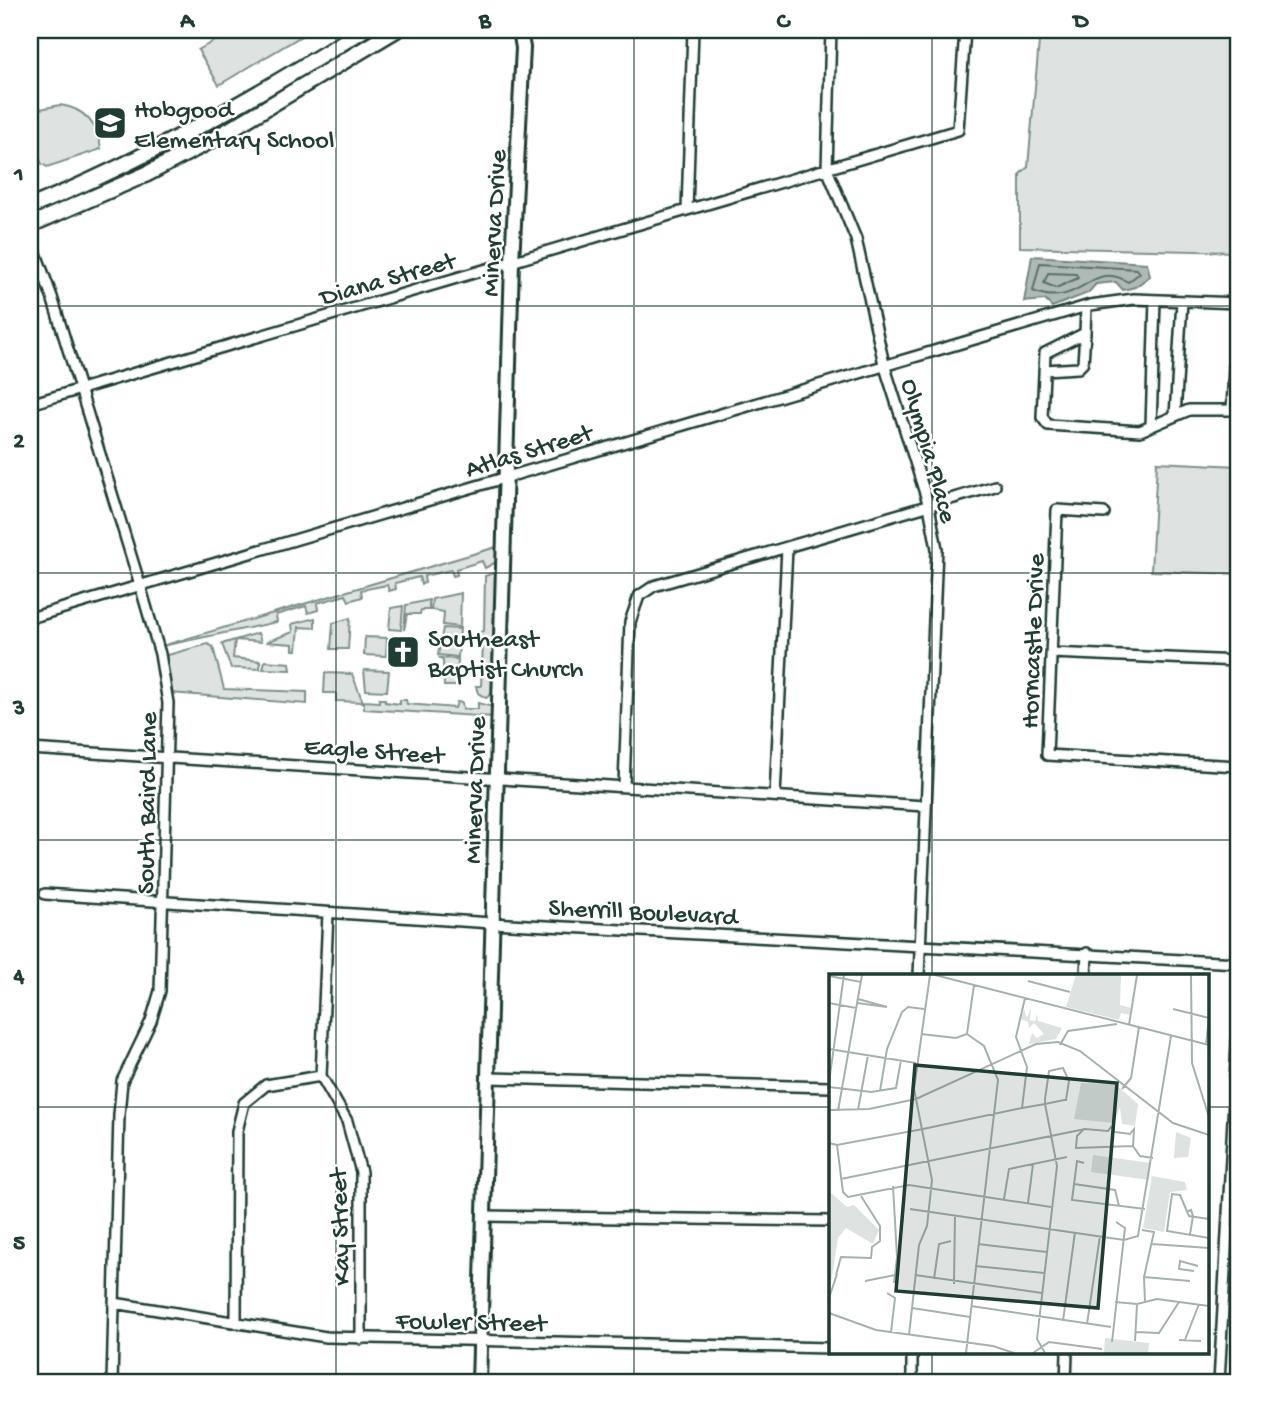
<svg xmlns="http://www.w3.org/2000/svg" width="1268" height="1413" viewBox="0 0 1268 1413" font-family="'Gochi Hand',sans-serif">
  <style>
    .green { fill: #dee3e2; stroke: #7e908b; stroke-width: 2 }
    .water { fill: #afbab7; stroke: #758883; stroke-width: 2 }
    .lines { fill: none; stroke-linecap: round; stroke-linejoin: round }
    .shore { stroke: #596f68; stroke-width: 2 }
    .street-casing { stroke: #1f3d34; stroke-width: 14 }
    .secondary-casing { stroke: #1f3d34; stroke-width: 18 }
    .primary-casing { stroke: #1f3d34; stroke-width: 19 }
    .street { stroke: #fff; stroke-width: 9 }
    .secondary { stroke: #fff; stroke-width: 12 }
    .primary { stroke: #fff; stroke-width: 14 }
    .grid { fill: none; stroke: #1f3d34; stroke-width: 2; stroke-opacity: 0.55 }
    .labels { text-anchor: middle; stroke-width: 5; stroke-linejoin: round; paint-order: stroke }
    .poi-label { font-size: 26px; fill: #1f3d34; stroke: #fff; text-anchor: start }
    .street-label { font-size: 26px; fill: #1f3d34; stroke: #fff }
    .inset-road { fill: none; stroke: #a5b1ae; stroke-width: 2 }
    .view { fill: #1f3d34; fill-opacity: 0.15; stroke: #1f3d34; stroke-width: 3.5 }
    .inset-edge { fill: none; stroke: #1f3d34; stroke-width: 3.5 }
    .neatline { fill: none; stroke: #1f3d34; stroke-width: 2.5 }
    .grid-label { font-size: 23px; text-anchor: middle; font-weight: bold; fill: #1f3d34 }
  </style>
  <rect width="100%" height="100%" fill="#fff"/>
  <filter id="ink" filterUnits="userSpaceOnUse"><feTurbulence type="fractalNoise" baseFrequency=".0143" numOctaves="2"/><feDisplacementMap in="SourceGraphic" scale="14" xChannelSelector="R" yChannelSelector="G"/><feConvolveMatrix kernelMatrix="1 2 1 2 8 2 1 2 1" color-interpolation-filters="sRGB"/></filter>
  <g filter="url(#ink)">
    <!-- green -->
    <path class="green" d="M234,30H307L308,32L219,85L198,50Z
      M1040,30H1238V252L1020,247V174L1028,167Z
      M60,105C84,108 98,124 101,149L47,167L41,163L30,127V111Z
      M1157,462L1238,466V574L1151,571Z
      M500,546L498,561L485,568L482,561L456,569L457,575L453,576L451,570L424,576L425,583L421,584L419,577L395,583L396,589L389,591L387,585L361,590L362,597L349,601L346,595L317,603L318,610L308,613L306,606L276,615L277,622L162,646Z
      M493,573L499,577L494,692L486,698L478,693L476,686H481L483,645L479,644V632L484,631L485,576Z
      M461,593L460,627L443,625L444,612L431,610L432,599Z
      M429,600V610H421L420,614H407L404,630L406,605Z
      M403,606L401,630L389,629L391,608Z
      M315,618V628L299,627L297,650H293V644L266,642L293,632L292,624Z
      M350,618L348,649H331L333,623Z
      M443,628L460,629L458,657L438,655Z
      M258,633L261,642L235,640L233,658L260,661V669L231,668L222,644Z
      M365,637L387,638L386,656L364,655Z
      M208,644L213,647L224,689L307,692V704L171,693L164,656Z
      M440,658L458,659L457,686H444L443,661Z
      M265,661L290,663L291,670L263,669Z
      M364,670L389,671L387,691L366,690Z
      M325,673L352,674L363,702L336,701V693H324Z
      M379,699H385V702L400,704V700H406L407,704L455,708L457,702L462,703L463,709H478V703L493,707L494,717L364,709V701L379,702Z"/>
    <!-- water -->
    <path class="water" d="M1032,256L1147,263L1150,276L1135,287L1123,290L1116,282L1096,284L1088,293L1052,307L1045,300L1024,302Z"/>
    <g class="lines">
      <!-- shore -->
      <path class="shore" d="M1040,263L1137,269L1140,273L1128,282C1091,258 1080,311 1033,291Z
        M1048,273L1076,274L1078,278L1056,288L1044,283Z"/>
      <defs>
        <path id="street" d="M831,30L827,169L856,239L884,364L929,506L937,549L919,976
          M687,210L693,30
          M30,237L52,297L140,585L160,654L168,703L160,991L151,1021L122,1081L119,1115L112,1383
          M1086,307L1085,333L1045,353L1042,417L1048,425L1140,431L1189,410H1238
          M1044,370L1078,368L1083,363L1085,333
          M30,404L958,130L965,30
          M1232,410L1237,304
          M1175,416L1182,301
          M1151,426L1155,300
          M1104,513L1057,510L1047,755L1238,766
          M30,618L1090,305L1134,299L1238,303
          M1052,653L1238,661
          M30,749L925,806
          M624,786L630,622L639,596L654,586L995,486
          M775,796L787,548
          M45,894L492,923L1238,963
          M328,913L321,1076L347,1121L361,1172V1339
          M1086,976L1087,953
          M489,1078L830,1087
          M484,1216L830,1221
          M114,1303L326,1337L830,1348
          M236,1323L237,1131L244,1103L266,1085L321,1076
          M912,1383V1352
          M1066,1383L1067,1352
          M1219,1383L1238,1026"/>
        <path id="secondary" d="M479,1383L512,262L523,48L520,30"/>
        <path id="primary" d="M30,207C147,159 255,97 363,30
          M30,225L147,174L214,139L396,30"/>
      </defs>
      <!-- street casing -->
      <use href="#street" class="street-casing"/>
      <!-- secondary casing -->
      <use href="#secondary" class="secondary-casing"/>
      <!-- primary casing -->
      <use href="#primary" class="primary-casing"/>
      <!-- street -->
      <use href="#street" class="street"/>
      <!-- secondary -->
      <use href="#secondary" class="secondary"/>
      <!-- primary -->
      <use href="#primary" class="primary"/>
    </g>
  </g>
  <!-- grid -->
  <path class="grid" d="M336,30V1383M634,30V1383M932,30V976M30,306H1238M30,573H1238M30,840H1238M30,1107H830M1207,1107H1238M932,1352V1383"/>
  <!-- icons -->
  <defs>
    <symbol id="school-square" viewBox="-11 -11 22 22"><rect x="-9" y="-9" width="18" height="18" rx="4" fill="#1f3d34" stroke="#fff"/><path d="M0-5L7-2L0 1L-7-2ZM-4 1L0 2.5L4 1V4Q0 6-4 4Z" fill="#fff"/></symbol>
    <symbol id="church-square" viewBox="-11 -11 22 22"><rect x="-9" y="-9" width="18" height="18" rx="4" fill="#1f3d34" stroke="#fff"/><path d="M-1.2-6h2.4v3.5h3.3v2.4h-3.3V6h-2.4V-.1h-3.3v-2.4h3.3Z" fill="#fff"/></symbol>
  </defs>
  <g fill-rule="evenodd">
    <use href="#school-square" x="91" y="104" width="38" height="38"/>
    <use href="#church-square" x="384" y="633" width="38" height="38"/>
  </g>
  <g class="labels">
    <!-- poi labels -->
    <g class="poi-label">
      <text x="134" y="117">Hobgood<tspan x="134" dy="30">Elementary School</tspan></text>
      <text x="428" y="646">Southeast<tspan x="428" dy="30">Baptist Church</tspan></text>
    </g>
    <!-- street labels -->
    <g class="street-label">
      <text transform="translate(492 223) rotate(-87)" y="9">Minerva Drive</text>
      <text transform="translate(387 277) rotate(-16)" y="9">Diana Street</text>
      <text transform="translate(528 449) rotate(-17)" y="9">Atlas Street</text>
      <text transform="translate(931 450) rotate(74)" y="9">Olympia Place</text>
      <text transform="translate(1031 641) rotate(-88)" y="9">Horncastle Drive</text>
      <text transform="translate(374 749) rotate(4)" y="9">Eagle Street</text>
      <text transform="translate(473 790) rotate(-88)" y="9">Minerva Drive</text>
      <text transform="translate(145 803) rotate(-89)" y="9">South Baird Lane</text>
      <text transform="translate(643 910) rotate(3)" y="9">Sherrill Boulevard</text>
      <text transform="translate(338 1227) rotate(-92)" y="9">Kay Street</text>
      <text transform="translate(471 1320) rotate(1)" y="9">Fowler Street</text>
    </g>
  </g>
  <!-- overview -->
  <g transform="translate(829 974)">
    <rect width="380" height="380" fill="#fff"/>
    <path d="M247,1H292L291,31L302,34L301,41L292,39L290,46L237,33ZM202,34L201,46L206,47L208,40L209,47L233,54L227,65L200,70L203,59L208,64L215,60L205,49L200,54L199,48L192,45L195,35L198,44ZM252,109L286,110L309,130L306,152L293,150L291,133L285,149L245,145ZM347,158L362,164L359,183L345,184ZM264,181L322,189L320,206L262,198ZM323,202L356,208L358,216L341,218L335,258L314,254ZM2,219L18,233L25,231L50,256L44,270L17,254L9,264L0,321ZM276,364L320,369L319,379H275Z" fill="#dee3e2"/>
    <path class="inset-road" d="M106,1L380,71M362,1L363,89L380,143M0,2L32,8M199,7L241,18M0,29L27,34M28,29L58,33L29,25M344,35L380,44M300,51L308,1M92,60L127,64L138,60L145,11M231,71L239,57L288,50M377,71L380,42M0,75L87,89M0,108L15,1M0,113L42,118L67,114L72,86M293,115L302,104L310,53M51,117L58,75L73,38L79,33L95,35M193,134L198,93L187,63L196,24M0,136L40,135L87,125L207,70L229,68L251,77L344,149L380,161M29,136L39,81M9,137L33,1M255,155L248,162L247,174L304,172M380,163V211M0,169L8,171L94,155L193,134L216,130L235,126H237L240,107L234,94L220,97L216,125V130L228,192L208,365L216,379M8,171L14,218L19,223L80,211L222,233M255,189L248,187L243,226L316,235M12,205L256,155L279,157L282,153L286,158L301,160L305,155L304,172L311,182L324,184M245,210L286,216L290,232M64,212L68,283L65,309M175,225L180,195L238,183M199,229L204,190M81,235L295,266L309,262L342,62M358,238L362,236L364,242L361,260M380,245L360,242L351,221L343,220L338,257L380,264M313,256L325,258L315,303L316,328M149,270L218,278M323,270L380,274M146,292L215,299M365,297L350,295L351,287L369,292M7,301L12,283L42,284L43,273L51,267V252L32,222M86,301L213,319M315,303L361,307M105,305L110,270L122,267M36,307L66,301M125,310L126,241M58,319L66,324L62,358M0,324L8,300M286,328L308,330L328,325L380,332M142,332L282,353M83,334L141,343M0,339L47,356L164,372L185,379M234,347L246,258M258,350L271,262M307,358L330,359L350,328M80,361L90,271L98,252L103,206L85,115L101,1M350,366L372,367M356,366L370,330M306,367L308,330M283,368L296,254L287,248M137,379L169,106L155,72L138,60M204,379L220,368L273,375"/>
    <path class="view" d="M86,91L288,109L269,334L67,317Z"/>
    <rect width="380" height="380" class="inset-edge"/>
  </g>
  <!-- margin -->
  <rect width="1268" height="1413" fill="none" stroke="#fff" stroke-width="77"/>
  <rect x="38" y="38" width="1192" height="1336" class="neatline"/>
  <g class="grid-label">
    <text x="187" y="27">A</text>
    <text x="485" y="27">B</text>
    <text x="783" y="27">C</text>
    <text x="1081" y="27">D</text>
    <text x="19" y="180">1</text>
    <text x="19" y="447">2</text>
    <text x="19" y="714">3</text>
    <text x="19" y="982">4</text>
    <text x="19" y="1249">5</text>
  </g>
</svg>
